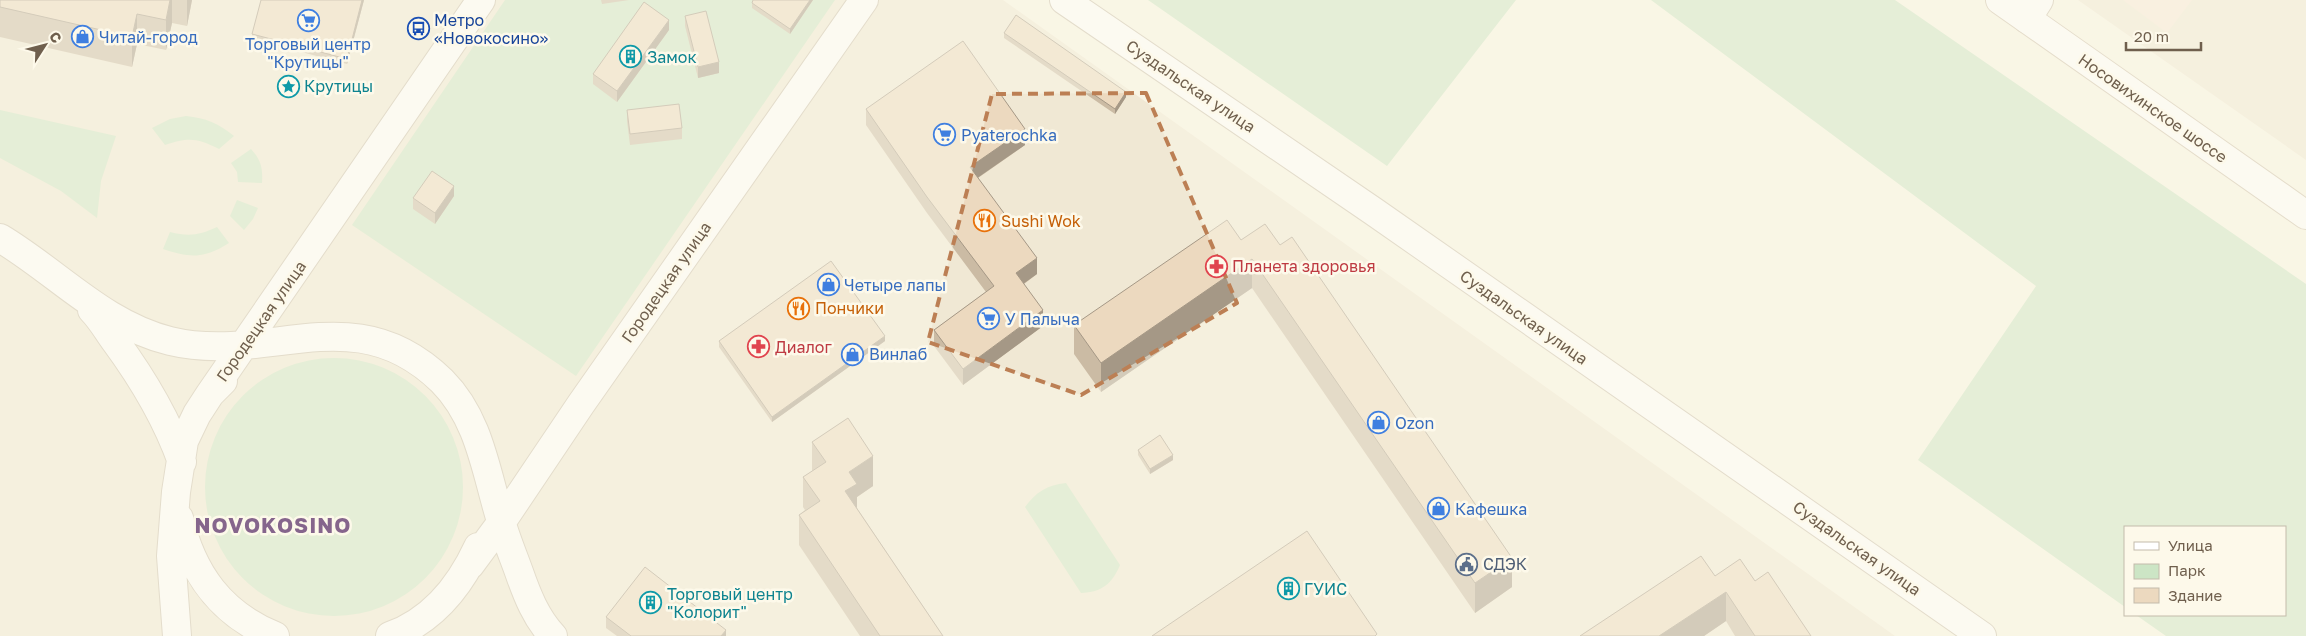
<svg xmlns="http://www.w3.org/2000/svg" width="2306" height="636" viewBox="0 0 2306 636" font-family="'Golos Text',sans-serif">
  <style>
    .residential { fill: #f0e8d4 }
    .commercial { fill: #f8e8da }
    .green { fill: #cce5c5 }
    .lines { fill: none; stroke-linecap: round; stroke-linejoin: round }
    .minor-casing { stroke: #c9beac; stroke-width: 30 }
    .tertiary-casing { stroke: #c9beac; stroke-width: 30 }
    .secondary-casing { stroke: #ccbfab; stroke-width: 30 }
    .minor { stroke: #fff; stroke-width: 28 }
    .tertiary { stroke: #fff; stroke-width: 28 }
    .secondary { stroke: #fff; stroke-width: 28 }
    .wall { fill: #cbbba4 }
    .shaded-wall { fill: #a59886 }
    .building { fill: #ecd9bf; stroke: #a59886 }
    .marked { fill: none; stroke: #bc7f54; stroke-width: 4; stroke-dasharray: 10 6; stroke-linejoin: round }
    .labels { text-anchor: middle; stroke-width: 5; stroke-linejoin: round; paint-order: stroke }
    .transit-label { font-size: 16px; fill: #164399; stroke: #fdf9ea; text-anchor: start }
    .shop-label { font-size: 16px; fill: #366cbe; stroke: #fdf9ea; text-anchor: start }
    .culture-label { font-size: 16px; fill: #0d838f; stroke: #fdf9ea; text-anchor: start }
    .street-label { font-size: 16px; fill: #6f5f4d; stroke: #fdf9ea }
    .food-label { font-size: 16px; fill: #c56008; stroke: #fdf9ea; text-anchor: start }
    .health-label { font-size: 16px; fill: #be3a42; stroke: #fdf9ea; text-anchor: start }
    .service-label { font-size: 16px; fill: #4e5e75; stroke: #fdf9ea; text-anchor: start }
    .district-label { font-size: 21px; font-weight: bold; letter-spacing: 1px; fill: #85658c; stroke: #fdf9ea }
  </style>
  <rect width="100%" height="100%" fill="#f9f5e5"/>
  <!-- residential -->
  <path class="residential" d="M0,0H1003L1895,636H0Z
    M2078,0H2306V160Z"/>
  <!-- commercial -->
  <path class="commercial" d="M2123,0H2192L2167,33Z"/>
  <!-- green -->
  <path class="green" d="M505,0H835L576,376L352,225Z
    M1148,0H1516L1387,166Z
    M1651,0H1895L2306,284V636H2166L2136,615H2285V527H2125V607L1918,460L2036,286Z
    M0,110L116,136L101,181L97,218L61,191L0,158Z
    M186,116C206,118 218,123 234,136L219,149C197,138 189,137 165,145L152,128L170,119Z
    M251,149C261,160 263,168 262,183L238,182L237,172L231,163Z
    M237,200L258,208L253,219L244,230L230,216Z
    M217,227L229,243C204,259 190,258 163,249L170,232C189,237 200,235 217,227Z
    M205 487a129 129 0 1 1 258 0a129 129 0 1 1-258 0Z
    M1066,483L1120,565C1112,584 1102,592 1081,593L1025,507C1036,492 1047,485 1066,483Z"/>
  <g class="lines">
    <defs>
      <path id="minor" d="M2027,19L2039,0"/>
      <path id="tertiary" d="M1064,0L1373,211L1982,636
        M0,238C57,272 104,325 170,341C269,365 354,295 442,381C480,419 486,473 501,521C506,539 513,555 519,572C527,595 536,618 553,636
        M92,310C101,319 107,330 115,341C143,379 166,417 182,462
        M210,394L481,0
        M179,518C192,574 221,614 275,636
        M470,565L501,523L581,404L864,0
        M177,636L171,556L176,492L184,441L197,414L210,394L223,381
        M390,636C432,621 460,586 478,547"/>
      <path id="secondary" d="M2000,0L2306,215"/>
    </defs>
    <!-- minor casing -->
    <use href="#minor" class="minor-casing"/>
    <!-- tertiary casing -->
    <use href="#tertiary" class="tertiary-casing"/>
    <!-- secondary casing -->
    <use href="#secondary" class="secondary-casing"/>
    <!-- minor -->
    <use href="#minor" class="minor"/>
    <!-- tertiary -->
    <use href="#tertiary" class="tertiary"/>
    <!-- secondary -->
    <use href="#secondary" class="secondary"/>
  </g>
  <!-- wall -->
  <path class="wall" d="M0,0H192L187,26L172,23L166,50L137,44L132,67L0,37Z
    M364,0L347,64L252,39V34Z
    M601,0H629L602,4Z
    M753,0H813L790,34L752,8V3Z
    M685,16L719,73L698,78L685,26Z
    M669,30L617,102L593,84V74Z
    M1004,33L1126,97L1115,114L1004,38Z
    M866,109L1025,145L978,178L1037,274L1024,284L1043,326L963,385L934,346V330L986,292L927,213L866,125Z
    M627,110L682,128V139L630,145L627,121Z
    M454,196L435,224L413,209V198Z
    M1241,240L1512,587L1475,613L1252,288L1101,392L1074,354V325Z
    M719,341H885L772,422L719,347Z
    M812,442L873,486L857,497V508L943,636H860L799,545V515L805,510L803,507V477L812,471Z
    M1138,450L1173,460L1150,474L1138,455Z
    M1715,576L1755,581L1811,636H1735L1726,621L1704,636H1580Z
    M606,617L721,636H617L606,628Z"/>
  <!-- shaded-wall -->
  <path class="shaded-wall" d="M170,0H172V23L166,50V20Z
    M187,0H192L187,26Z
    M362,0H364L347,64V59Z
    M810,0H813L790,34V29Z
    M137,14V44L132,67V37Z
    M669,20V30L617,102V91Z
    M719,62V73L698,78V67Z
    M1126,92V97L1115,114V109Z
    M1025,129V145L970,183V167Z
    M454,186V196L435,224V213Z
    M1037,258V274L1016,289V273Z
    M1252,259V288L1101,392V363Z
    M1043,310V326L963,385V369Z
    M885,336V341L772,422V417Z
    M1173,455V460L1150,474V469Z
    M873,456V486L857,497V514L845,491L849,472Z
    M1512,558V587L1475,613V583Z
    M1726,592V621L1704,636H1659Z
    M726,630V636H721Z"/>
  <!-- building -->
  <path class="building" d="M0,0H170L166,20L137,14L132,37L0,7Z
    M261,0H362L347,59L252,34Z
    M753,0H810L790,29L752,3Z
    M644,2L669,20L617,91L593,74Z
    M706,11L719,62L698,67L685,16Z
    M1016,15L1126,92L1115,109L1004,33Z
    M963,41L1025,129L970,167L1037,258L1016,273L1043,310L963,369L934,330L994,286L927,197L866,109Z
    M679,104L682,128L630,134L627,110Z
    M432,171L454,186L435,213L413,198Z
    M1227,220L1241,240L1265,224L1280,245L1292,237L1512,558L1475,583L1252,259L1101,363L1074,325Z
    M831,261L885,336L772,417L719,341Z
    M848,418L873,456L849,472L857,484L845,491L943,636H880L799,515L820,501L803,477L826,462L812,442Z
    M1160,435L1173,455L1150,469L1138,450Z
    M1307,531L1377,634L1375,636H1152Z
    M1701,556L1715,576L1740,559L1755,581L1768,572L1811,636H1755L1726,592L1659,636H1580Z
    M645,567L726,630L721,636H631L606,617Z"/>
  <!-- marked area -->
  <path d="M0 0H2306V636H0ZM1146,93L1237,303L1081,395L928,342L992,94Z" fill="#f9f5e5" fill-opacity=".55" fill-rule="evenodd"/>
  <path class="marked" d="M1146,93L1237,303L1081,395L928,342L992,94Z"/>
  <!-- icons -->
  <defs>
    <symbol id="supermarket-ring" viewBox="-11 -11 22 22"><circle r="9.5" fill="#fdf9ea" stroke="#3f7fe0" stroke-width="1.5"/><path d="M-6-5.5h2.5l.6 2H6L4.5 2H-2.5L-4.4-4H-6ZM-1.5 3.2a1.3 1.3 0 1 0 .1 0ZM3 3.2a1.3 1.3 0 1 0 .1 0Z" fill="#3f7fe0"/></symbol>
    <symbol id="bus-ring" viewBox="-11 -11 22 22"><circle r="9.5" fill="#fdf9ea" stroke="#1a4fb4" stroke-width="1.5"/><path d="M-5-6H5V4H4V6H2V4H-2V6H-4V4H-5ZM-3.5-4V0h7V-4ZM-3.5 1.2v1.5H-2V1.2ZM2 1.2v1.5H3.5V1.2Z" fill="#1a4fb4"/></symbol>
    <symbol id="shop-ring" viewBox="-11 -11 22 22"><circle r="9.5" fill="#fdf9ea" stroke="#3f7fe0" stroke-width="1.5"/><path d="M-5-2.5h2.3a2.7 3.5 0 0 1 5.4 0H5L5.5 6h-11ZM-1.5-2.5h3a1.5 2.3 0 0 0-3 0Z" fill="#3f7fe0"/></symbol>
    <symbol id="building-ring" viewBox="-11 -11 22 22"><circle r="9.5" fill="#fdf9ea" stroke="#0f9aa8" stroke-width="1.5"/><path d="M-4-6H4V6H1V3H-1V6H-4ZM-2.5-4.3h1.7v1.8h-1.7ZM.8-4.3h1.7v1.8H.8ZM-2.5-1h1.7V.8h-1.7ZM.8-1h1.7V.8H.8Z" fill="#0f9aa8"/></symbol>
    <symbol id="sight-ring" viewBox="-11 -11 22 22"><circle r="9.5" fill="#fdf9ea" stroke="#0f9aa8" stroke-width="1.5"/><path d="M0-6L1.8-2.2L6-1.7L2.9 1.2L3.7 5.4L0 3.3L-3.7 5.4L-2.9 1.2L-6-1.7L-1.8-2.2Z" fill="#0f9aa8"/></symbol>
    <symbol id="restaurant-ring" viewBox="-11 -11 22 22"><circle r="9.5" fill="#fdf9ea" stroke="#e8710a" stroke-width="1.5"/><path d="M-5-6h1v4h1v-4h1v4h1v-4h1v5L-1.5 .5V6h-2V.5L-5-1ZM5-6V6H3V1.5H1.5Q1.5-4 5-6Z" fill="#e8710a"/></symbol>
    <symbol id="pharmacy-ring" viewBox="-11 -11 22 22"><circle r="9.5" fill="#fdf9ea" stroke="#e0444e" stroke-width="1.5"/><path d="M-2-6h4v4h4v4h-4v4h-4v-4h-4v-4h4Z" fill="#e0444e"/></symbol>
    <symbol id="civic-ring" viewBox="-11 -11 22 22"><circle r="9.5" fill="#fdf9ea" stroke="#5c6f8a" stroke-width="1.5"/><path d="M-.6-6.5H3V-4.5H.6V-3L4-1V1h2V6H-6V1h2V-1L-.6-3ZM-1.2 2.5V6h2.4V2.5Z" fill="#5c6f8a"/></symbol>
  </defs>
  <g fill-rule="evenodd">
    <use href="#supermarket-ring" x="296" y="8" width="25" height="25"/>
    <use href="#bus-ring" x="406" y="16" width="25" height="25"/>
    <use href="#shop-ring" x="70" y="24" width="25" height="25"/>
    <use href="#building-ring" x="618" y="44" width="25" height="25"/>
    <use href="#sight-ring" x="276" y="74" width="25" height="25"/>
    <use href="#supermarket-ring" x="932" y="122" width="25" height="25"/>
    <use href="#restaurant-ring" x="972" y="208" width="25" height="25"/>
    <use href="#pharmacy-ring" x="1204" y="254" width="25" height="25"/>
    <use href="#shop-ring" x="816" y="272" width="25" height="25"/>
    <use href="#restaurant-ring" x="786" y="296" width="25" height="25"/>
    <use href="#supermarket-ring" x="976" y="306" width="25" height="25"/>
    <use href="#pharmacy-ring" x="746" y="334" width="25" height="25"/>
    <use href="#shop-ring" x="840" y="342" width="25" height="25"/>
    <use href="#shop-ring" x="1366" y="410" width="25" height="25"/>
    <use href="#shop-ring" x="1426" y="496" width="25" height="25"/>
    <use href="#civic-ring" x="1454" y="552" width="25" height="25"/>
    <use href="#building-ring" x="1276" y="576" width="25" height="25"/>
    <use href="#building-ring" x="638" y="590" width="25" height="25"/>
  </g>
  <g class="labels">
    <!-- transit labels -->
    <g class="transit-label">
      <text x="434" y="26">Метро<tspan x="434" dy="18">«Новокосино»</tspan></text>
    </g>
    <!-- shop labels -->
    <g class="shop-label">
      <text x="99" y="43">Читай-город</text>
      <text x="308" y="50" text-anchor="middle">Торговый центр<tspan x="308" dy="18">"Крутицы"</tspan></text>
      <text x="961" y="141">Pyaterochka</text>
      <text x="844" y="291">Четыре лапы</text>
      <text x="1005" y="325">У Палыча</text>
      <text x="869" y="360">Винлаб</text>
      <text x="1395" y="429">Ozon</text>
      <text x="1455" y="515">Кафешка</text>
    </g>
    <!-- culture labels -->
    <g class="culture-label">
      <text x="647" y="63">Замок</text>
      <text x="304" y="92">Крутицы</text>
      <text x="1304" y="595">ГУИС</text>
      <text x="667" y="600">Торговый центр<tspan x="667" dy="18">"Колорит"</tspan></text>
    </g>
    <!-- street labels -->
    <g class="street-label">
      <text transform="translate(1191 86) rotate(34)" y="6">Суздальская улица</text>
      <text transform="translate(2153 108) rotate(35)" y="6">Носовихинское шоссе</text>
      <text transform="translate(666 282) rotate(-55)" y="6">Городецкая улица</text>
      <text transform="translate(1524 317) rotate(35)" y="6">Суздальская улица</text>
      <text transform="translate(261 321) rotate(-55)" y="6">Городецкая улица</text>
      <text transform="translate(1857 548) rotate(35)" y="6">Суздальская улица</text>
    </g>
    <!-- food labels -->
    <g class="food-label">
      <text x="1001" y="227">Sushi Wok</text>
      <text x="815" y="314">Пончики</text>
    </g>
    <!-- health labels -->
    <g class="health-label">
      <text x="1232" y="272">Планета здоровья</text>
      <text x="775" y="353">Диалог</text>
    </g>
    <!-- service labels -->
    <g class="service-label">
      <text x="1483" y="570">СДЭК</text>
    </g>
    <!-- district labels -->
    <g class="district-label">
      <text x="273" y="533">NOVOKOSINO</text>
    </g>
  </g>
  <!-- legend -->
  <rect x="2124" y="526" width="162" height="90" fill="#fdf9ea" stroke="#c4bbab"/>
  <rect x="2134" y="542" width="25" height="8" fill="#ffffff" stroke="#c4bbab"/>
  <text x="2168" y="551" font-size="15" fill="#6f5f4d">Улица</text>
  <rect x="2134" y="564" width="25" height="15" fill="#cce5c5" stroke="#c4bbab"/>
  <text x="2168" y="576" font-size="15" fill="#6f5f4d">Парк</text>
  <rect x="2134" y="588" width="25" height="15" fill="#ecd9bf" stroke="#c4bbab"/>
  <text x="2168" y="601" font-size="15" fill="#6f5f4d">Здание</text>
  <!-- north arrow -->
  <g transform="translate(45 45) rotate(54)" stroke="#fdf9ea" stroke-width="4" paint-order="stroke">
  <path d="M0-4L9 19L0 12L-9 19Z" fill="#6f5f4d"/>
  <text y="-8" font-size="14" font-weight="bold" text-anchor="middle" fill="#6f5f4d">С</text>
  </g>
  <!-- scale -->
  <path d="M2126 42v8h75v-8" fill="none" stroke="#6f5f4d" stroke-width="2.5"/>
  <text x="2134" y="42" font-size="15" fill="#6f5f4d" stroke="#fdf9ea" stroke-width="4" paint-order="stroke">20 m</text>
</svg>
